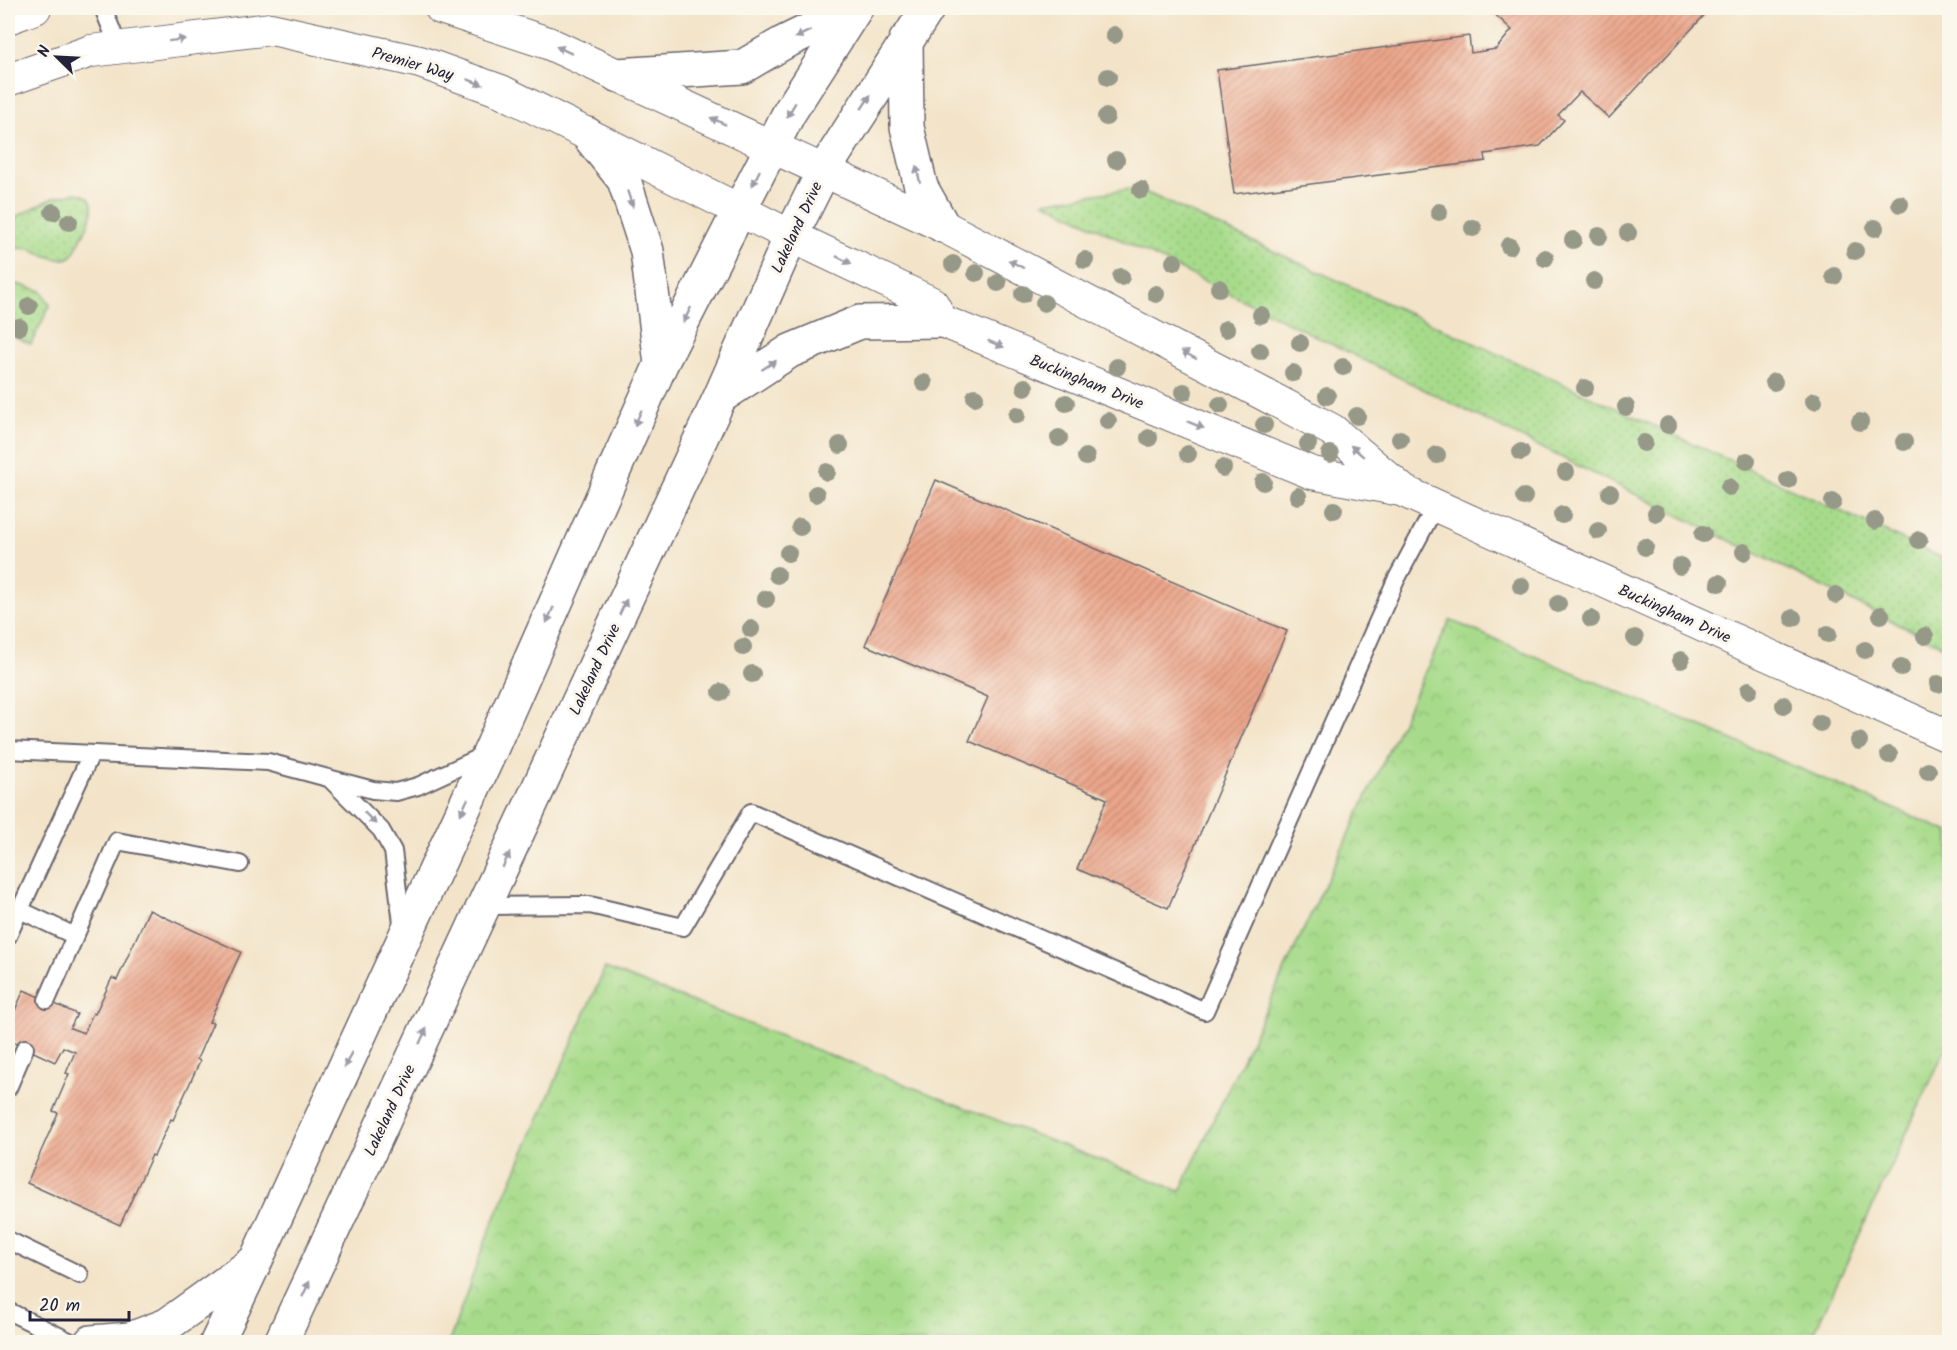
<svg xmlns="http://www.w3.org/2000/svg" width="1957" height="1350" viewBox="0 0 1957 1350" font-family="Kalam,sans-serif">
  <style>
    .grass { fill: url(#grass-dots); stroke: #647e63; stroke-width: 1.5 }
    .park { fill: url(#park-crowns); stroke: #647e63; stroke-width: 1.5 }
    .building { fill: url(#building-hatch) }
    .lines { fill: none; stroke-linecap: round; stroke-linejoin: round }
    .lane-casing { stroke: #6b666d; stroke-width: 20 }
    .street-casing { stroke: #6b666d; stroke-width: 34 }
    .secondary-casing { stroke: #6b666d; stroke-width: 36 }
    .lane { stroke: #fff; stroke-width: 16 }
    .street { stroke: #fff; stroke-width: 32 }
    .secondary { stroke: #fff; stroke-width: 33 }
    .tree { fill: #969888 }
    .oneway { fill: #9c9ca7 }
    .labels { text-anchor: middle; stroke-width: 6; stroke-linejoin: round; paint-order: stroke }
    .street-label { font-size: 16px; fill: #22223b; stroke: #fbf7ec }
  </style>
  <defs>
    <pattern id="grass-dots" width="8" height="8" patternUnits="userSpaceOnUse" patternTransform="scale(1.5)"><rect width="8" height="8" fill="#a7db8b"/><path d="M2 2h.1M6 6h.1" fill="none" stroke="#8fbc79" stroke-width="1.8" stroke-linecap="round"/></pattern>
    <pattern id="park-crowns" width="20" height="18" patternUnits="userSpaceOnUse" patternTransform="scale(1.5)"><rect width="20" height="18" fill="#a7db8b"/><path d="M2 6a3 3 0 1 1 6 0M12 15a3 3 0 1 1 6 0" fill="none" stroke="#8fbc79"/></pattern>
    <pattern id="building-hatch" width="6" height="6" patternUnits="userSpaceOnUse" patternTransform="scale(1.5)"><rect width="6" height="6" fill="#eca68b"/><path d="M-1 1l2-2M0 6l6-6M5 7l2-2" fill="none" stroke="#bf8773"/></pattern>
  </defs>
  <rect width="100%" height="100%" fill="#fbf7ec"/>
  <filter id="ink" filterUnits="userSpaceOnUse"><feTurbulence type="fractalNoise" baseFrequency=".0167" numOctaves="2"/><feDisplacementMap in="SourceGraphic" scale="12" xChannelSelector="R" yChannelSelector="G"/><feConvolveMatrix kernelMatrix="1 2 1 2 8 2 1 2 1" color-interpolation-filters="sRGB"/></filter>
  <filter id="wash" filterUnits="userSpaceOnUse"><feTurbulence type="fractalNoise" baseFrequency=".008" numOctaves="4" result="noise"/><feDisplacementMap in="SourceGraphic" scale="24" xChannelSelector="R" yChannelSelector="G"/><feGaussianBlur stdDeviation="1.35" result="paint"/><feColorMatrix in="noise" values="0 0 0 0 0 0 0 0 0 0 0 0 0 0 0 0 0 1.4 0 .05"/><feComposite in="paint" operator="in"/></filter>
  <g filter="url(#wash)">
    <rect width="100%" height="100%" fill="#f3e4c9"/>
    <!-- grass -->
    <path class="grass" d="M1136,188L1949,561V649L1044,202Z
      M75,193C111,196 81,237 72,256C58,265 42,252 28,249C21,248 15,248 8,248V221L53,198Z
      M17,284L41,291L50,305L31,344L8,334V285Z"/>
    <!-- park -->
    <path class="park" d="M1450,620L1949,832V1041L1810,1342H449L485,1241L605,968L1180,1191Z"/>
    <g id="blocks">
      <!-- building -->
      <path class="building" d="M1488,8H1711L1609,118L1580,92L1558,115L1564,120L1540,146L1485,154L1486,161L1234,194L1217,70L1469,36L1471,53L1496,49L1512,30Z
        M936,480L1287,631L1168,908L1077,869L1107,799L969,741L988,697L865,645Z
        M149,910L241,952L209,1022L213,1023L197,1059L200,1061L173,1120L171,1119L154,1156L152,1155L120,1225L27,1183L58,1113L53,1111L69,1074L66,1073L75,1052L63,1047L55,1062L8,1040V1026L24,990L77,1014L70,1028L84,1033L93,1013L95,1014L112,978L117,980Z"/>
    </g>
  </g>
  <g filter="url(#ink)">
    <use href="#blocks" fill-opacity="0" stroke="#6b666d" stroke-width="1.5"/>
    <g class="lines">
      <defs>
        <path id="lane" d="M103,8L119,48
          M8,750L268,762L373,790L396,792L418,786L487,754
          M329,778L381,830L393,851L403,931
          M484,906L590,905L683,927L751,812L1205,1011L1396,580L1436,505
          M20,910L75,936
          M8,936L91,754
          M47,1000L117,841L240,864
          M8,1088L25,1048
          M8,1240L80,1275
          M8,1311L71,1342"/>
        <path id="street" d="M441,8L548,43L943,226L1332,430L1401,489
          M8,18L35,8
          M8,80L91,51L271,29L420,62L501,91L791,236L932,303L942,321L1312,473L1401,490L1950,737"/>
        <path id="secondary" d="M906,40L907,127L921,187L943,226
          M617,75L742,67L783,43L855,8
          M587,134L624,180L647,251L661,364
          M720,397L790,351L860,322L942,321
          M91,1342L130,1339L167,1325L253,1263
          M217,1342L256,1260L489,754L661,364L789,113L856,8
          M281,1342L720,397L791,236L824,170L928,8"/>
      </defs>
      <!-- lane casing -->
      <use href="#lane" class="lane-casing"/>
      <!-- street casing -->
      <use href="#street" class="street-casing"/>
      <!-- secondary casing -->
      <use href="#secondary" class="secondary-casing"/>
      <!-- lane -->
      <use href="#lane" class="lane"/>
      <!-- street -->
      <use href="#street" class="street"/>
      <!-- secondary -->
      <use href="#secondary" class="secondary"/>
    </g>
    <!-- trees -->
    <g class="tree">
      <circle cx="1114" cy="35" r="9"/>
      <circle cx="1108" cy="77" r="9"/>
      <circle cx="1106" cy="117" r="9"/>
      <circle cx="1116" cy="160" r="9"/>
      <circle cx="1141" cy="190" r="9"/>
      <circle cx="1900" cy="204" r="9"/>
      <circle cx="53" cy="212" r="9"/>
      <circle cx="1439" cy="212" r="9"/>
      <circle cx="69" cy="222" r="9"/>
      <circle cx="1473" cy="228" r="9"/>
      <circle cx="1875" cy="228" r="9"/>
      <circle cx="1628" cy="233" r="9"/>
      <circle cx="1599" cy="236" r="9"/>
      <circle cx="1573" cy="240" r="9"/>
      <circle cx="1509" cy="246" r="9"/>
      <circle cx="1855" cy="251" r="9"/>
      <circle cx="1545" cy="258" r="9"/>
      <circle cx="1085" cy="260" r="9"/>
      <circle cx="1174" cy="262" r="9"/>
      <circle cx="953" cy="264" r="9"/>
      <circle cx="976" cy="273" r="9"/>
      <circle cx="1834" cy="276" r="9"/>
      <circle cx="1121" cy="277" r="9"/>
      <circle cx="1594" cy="281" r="9"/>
      <circle cx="998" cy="283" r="9"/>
      <circle cx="1219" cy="288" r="9"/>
      <circle cx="1023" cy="294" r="9"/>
      <circle cx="1156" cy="294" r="9"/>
      <circle cx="1044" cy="303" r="9"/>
      <circle cx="29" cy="306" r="9"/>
      <circle cx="1261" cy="315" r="9"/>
      <circle cx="19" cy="327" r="9"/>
      <circle cx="1226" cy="329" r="9"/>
      <circle cx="1300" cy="343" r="9"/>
      <circle cx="1260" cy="351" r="9"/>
      <circle cx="1117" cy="367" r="9"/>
      <circle cx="1343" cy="367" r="9"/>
      <circle cx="1293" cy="373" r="9"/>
      <circle cx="1774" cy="382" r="9"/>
      <circle cx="924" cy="383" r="9"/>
      <circle cx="1025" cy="387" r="9"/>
      <circle cx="1585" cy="388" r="9"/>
      <circle cx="1184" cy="392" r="9"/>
      <circle cx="1327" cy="396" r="9"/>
      <circle cx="975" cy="397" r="9"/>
      <circle cx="1814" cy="401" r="9"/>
      <circle cx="1066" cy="403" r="9"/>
      <circle cx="1220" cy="405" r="9"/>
      <circle cx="1626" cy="407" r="9"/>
      <circle cx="1017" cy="415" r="9"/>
      <circle cx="1357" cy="416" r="9"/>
      <circle cx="1108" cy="421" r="9"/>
      <circle cx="1860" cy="422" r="9"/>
      <circle cx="1264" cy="425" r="9"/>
      <circle cx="1668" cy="425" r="9"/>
      <circle cx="1059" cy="438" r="9"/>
      <circle cx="1149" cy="438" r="9"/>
      <circle cx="1400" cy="439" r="9"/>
      <circle cx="1904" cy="442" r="9"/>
      <circle cx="1644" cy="443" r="9"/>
      <circle cx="1308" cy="444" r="9"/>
      <circle cx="840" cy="445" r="9"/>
      <circle cx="1521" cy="452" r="9"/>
      <circle cx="1188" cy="454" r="9"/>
      <circle cx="1330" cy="454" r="9"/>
      <circle cx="1437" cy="455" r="9"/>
      <circle cx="1086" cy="457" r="9"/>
      <circle cx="1747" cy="461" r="9"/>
      <circle cx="1223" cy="468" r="9"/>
      <circle cx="827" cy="472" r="9"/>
      <circle cx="1566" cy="472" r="9"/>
      <circle cx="1788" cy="480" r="9"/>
      <circle cx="1263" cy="482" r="9"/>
      <circle cx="1729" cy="487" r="9"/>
      <circle cx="1610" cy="493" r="9"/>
      <circle cx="816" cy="494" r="9"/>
      <circle cx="1298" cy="496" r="9"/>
      <circle cx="1524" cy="497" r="9"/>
      <circle cx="1833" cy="502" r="9"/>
      <circle cx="1334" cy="510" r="9"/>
      <circle cx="1656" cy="513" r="9"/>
      <circle cx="1562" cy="515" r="9"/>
      <circle cx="1875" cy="521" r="9"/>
      <circle cx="800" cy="527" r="9"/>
      <circle cx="1598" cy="531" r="9"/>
      <circle cx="1703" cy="534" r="9"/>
      <circle cx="1919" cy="540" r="9"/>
      <circle cx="1645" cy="547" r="9"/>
      <circle cx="1744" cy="552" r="9"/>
      <circle cx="788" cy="553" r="9"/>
      <circle cx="1680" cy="566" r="9"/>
      <circle cx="777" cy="575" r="9"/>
      <circle cx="1719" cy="583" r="9"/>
      <circle cx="1521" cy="586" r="9"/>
      <circle cx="1836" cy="595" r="9"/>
      <circle cx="766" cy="599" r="9"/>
      <circle cx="1558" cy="604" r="9"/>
      <circle cx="1881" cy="615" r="9"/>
      <circle cx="1793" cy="618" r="9"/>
      <circle cx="1591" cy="619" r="9"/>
      <circle cx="751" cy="629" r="9"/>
      <circle cx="1828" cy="634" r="9"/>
      <circle cx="1925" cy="636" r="9"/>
      <circle cx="1635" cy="638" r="9"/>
      <circle cx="743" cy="647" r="9"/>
      <circle cx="1865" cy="650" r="9"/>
      <circle cx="1681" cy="660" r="9"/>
      <circle cx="1901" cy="667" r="9"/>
      <circle cx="752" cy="674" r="9"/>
      <circle cx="1938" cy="684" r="9"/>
      <circle cx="1749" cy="690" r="9"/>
      <circle cx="721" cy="692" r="9"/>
      <circle cx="1784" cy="705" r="9"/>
      <circle cx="1820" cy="723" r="9"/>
      <circle cx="1859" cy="741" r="9"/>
      <circle cx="1889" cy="755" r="9"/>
      <circle cx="1928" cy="771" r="9"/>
    </g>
    <!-- one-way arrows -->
    <defs><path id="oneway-solid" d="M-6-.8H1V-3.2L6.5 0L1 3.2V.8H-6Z" transform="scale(1.5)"/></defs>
    <g class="oneway">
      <use href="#oneway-solid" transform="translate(803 34) rotate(154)"/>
      <use href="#oneway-solid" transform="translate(177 40) rotate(-7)"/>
      <use href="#oneway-solid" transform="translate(564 50) rotate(-155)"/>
      <use href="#oneway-solid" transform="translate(475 82) rotate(20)"/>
      <use href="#oneway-solid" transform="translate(866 102) rotate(-57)"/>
      <use href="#oneway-solid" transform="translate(791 110) rotate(121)"/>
      <use href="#oneway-solid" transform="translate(718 121) rotate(-155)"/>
      <use href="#oneway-solid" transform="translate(918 174) rotate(-104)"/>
      <use href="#oneway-solid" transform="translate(756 178) rotate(116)"/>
      <use href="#oneway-solid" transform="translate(630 199) rotate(72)"/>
      <use href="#oneway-solid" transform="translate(844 260) rotate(26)"/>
      <use href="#oneway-solid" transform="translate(1016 264) rotate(-152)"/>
      <use href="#oneway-solid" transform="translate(687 315) rotate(117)"/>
      <use href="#oneway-solid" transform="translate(996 344) rotate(22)"/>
      <use href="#oneway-solid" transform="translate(1189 355) rotate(-152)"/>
      <use href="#oneway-solid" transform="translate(769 365) rotate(-33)"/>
      <use href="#oneway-solid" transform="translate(638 418) rotate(114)"/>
      <use href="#oneway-solid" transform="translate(1196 425) rotate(22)"/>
      <use href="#oneway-solid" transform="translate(1357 451) rotate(-139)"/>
      <use href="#oneway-solid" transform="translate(623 607) rotate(-65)"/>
      <use href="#oneway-solid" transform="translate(550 615) rotate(114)"/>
      <use href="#oneway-solid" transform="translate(464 807) rotate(115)"/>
      <use href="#oneway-solid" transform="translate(370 818) rotate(45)"/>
      <use href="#oneway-solid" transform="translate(506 860) rotate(-65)"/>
      <use href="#oneway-solid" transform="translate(423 1036) rotate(-65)"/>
      <use href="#oneway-solid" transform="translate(348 1060) rotate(115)"/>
      <use href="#oneway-solid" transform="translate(306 1289) rotate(-65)"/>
    </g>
  </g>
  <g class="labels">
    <!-- street labels -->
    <g class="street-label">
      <text transform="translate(413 63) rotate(16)" y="6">Premier Way</text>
      <text transform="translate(796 227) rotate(-65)" y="6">Lakeland Drive</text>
      <text transform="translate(1087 381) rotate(22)" y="6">Buckingham Drive</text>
      <text transform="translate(1675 613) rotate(24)" y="6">Buckingham Drive</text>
      <text transform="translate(594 669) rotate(-65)" y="6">Lakeland Drive</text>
      <text transform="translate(389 1110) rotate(-65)" y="6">Lakeland Drive</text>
    </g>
  </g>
  <!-- margin -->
  <rect width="1957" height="1350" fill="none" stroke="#fbf7ec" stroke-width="30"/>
  <!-- north arrow -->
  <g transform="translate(57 57) rotate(294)" stroke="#fbf7ec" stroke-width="4.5" paint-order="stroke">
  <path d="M0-4.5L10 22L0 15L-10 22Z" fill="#22223b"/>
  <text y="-9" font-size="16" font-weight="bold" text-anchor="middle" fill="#22223b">N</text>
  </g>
  <!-- scale -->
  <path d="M30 1311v9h99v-9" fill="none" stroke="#22223b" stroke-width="3"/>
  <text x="39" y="1311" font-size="18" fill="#22223b" stroke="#fbf7ec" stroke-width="4.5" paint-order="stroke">20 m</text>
</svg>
